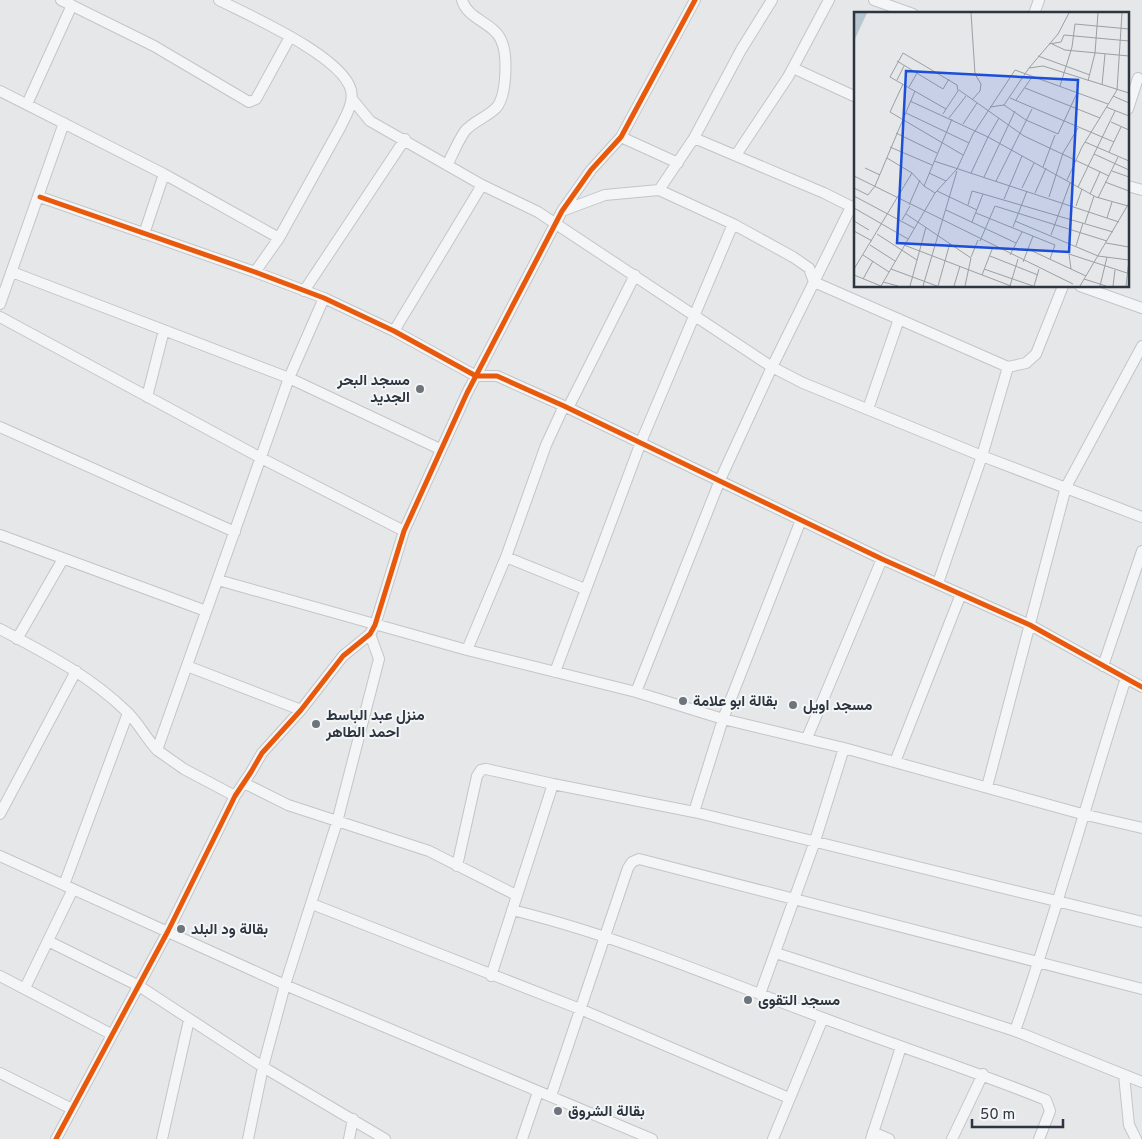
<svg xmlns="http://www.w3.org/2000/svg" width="1142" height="1139" viewBox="0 0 1142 1139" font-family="Overpass,Vazirmatn,sans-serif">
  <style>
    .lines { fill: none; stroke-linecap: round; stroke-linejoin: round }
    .minor-casing { stroke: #c3c5c7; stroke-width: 12 }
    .minor { stroke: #f4f5f6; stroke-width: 10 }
    .cycleway-casing { stroke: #f3f5f7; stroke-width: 8 }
    .cycleway { stroke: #e8590c; stroke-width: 5 }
    .poi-dot { fill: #6d747b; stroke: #f3f5f7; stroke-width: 2 }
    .labels { text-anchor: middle; stroke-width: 4; stroke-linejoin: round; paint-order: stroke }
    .poi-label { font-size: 15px; font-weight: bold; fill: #2d3640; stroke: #f3f5f7; text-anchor: start }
    .inset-road { fill: none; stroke: #9ba0a5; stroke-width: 1 }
    .view { fill: #1d4ed8; fill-opacity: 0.15; stroke: #1d4ed8; stroke-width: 2.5 }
    .inset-edge { fill: none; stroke: #2d3640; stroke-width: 2.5 }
  </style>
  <rect width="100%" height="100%" fill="#e5e7e9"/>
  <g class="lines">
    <defs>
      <path id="minor" d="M61,0L154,46L249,102L256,99L290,37
        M219,0C250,16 342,56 351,90C354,103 346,115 341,126L279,238
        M874,0L913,14
        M1034,14L1039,0
        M793,68L856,97
        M0,91L164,174L279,238L255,272
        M352,99L370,121L482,185L538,212L772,367L803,383L982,456L1142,517
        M27,104L72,5
        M1128,109L1138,78
        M621,137L678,163
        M694,138L824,193L856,209
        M736,155L788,77L829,0
        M447,165C453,154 458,141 465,131C474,121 487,117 496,108C507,96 508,54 501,40C493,22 468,20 462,0
        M1128,186L1142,190
        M659,190L733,224L793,257L809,268L814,282
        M40,197L255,272L324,298L394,331L476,376H497L564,406L882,559L1030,625L1142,687
        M562,211L605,195L659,190L694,138L741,50L772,0
        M144,234L164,174
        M12,272L289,378L440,449
        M814,282L1008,367L1026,363L1036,354L1063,286
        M1080,286L1142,308
        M304,291L405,139
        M0,304L64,123
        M0,317L261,458L404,531
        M394,331L482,185
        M147,397L164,330
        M568,408L635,275
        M868,409L899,319
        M0,427L235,532
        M0,535L206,611
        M506,557L585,589
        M218,580L467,650L636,692L723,719L844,748L1082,814L1142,828
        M938,583L982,456L1008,367
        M0,629C45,653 89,675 126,711C138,722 146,738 157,750
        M17,639L63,559
        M467,650L506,557L546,445L564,406
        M187,666L301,710
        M1103,666L1142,551
        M555,672L641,442L733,224
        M636,692L720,480L772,367L851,207
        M807,738L882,559
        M895,762L961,594
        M244,783L288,805L429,851L516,895
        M987,787L1066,487L1142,346
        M235,796L184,769L157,750L289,378L324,298
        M694,812L723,719L801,520
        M0,814L76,671
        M0,856L285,985L652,1139
        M457,866L477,776L481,770L486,769L553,784
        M64,885L128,713
        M312,904L580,1009L789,1098
        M512,910C619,936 720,980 823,1018C897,1046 972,1070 1046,1100L1050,1111L1039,1139
        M48,941L139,986L263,1067L385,1139
        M776,953L1015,1031L1142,1082
        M0,976L111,1034
        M491,976L553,784L694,812L1142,922
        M25,988L73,889
        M760,994L815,841L844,748
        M1015,1031C1056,915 1088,796 1126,678
        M0,1073L72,1109
        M1124,1075L1129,1125L1136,1139
        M551,1096L628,868L632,862L639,859L1142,989
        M873,1132L889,1139
        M56,1139L168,931L235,796L251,772L262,753L301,710L343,656L370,634L375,625L404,531L467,393L562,211L591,170L621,137L695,0
        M162,1139L189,1020
        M248,1139L263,1067L285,985L337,822L379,659L370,634
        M349,1139L353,1119
        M522,1139L538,1092
        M773,1139L823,1018
        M871,1139L901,1047
        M952,1139L983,1074"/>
    </defs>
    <!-- minor casing -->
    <use href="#minor" class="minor-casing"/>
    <!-- minor -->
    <use href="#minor" class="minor"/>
    <defs>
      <path id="cycleway" d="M40,197L255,272L324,298L394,331L476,376H497L564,406L882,559L1030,625L1142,687
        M56,1139L168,931L235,796L251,772L262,753L301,710L343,656L370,634L375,625L404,531L467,393L562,211L591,170L621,137L695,0"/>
    </defs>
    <!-- cycleway casing -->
    <use href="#cycleway" class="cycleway-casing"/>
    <!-- cycleway -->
    <use href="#cycleway" class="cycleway"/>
  </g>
  <!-- markers -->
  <g class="poi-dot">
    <circle cx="420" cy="389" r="5"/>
    <circle cx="683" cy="701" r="5"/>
    <circle cx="793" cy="705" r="5"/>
    <circle cx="316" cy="724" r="5"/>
    <circle cx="181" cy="929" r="5"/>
    <circle cx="748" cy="1000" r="5"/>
    <circle cx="558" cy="1111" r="5"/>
  </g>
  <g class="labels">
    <!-- poi labels -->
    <g class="poi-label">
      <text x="410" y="385" text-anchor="end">مسجد البحر<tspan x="410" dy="17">الجديد</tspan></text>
      <text x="693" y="706">بقالة ابو علامة</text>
      <text x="803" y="710">مسجد اويل</text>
      <text x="326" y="720">منزل عبد الباسط<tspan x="326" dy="17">احمد الطاهر</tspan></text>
      <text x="191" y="934">بقالة ود البلد</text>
      <text x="758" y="1005">مسجد التقوى</text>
      <text x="568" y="1116">بقالة الشروق</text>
    </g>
  </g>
  <!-- overview -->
  <g transform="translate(854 12)">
    <rect width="275" height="275" fill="#e5e7e9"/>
    <path d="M0,1H13L0,29Z" fill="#b7c6d0"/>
    <path class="inset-road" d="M117,1L121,62L127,72L126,79L118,88M195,32L207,30L210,23L275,29M198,32L211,38L275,44M184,44L236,63M43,49L89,77L95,67M175,56L189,54L275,81M43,68L50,54M234,69L241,41L244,1M49,72L36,100L109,143M248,73L251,42M206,74L218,35L221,12L275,17M55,75L63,61M171,76L246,106M105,78L170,124L255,164M259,84L275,91M156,86L260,130M162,88L178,65M56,89L134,125L242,185L274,194M150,93L172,108L204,122L223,81M136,95L150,93L175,56L204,22L215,1M252,95L275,104M52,101L115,131M89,102L92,97L36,65L49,41L103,73L104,79L92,97M95,106L112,84M257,110L275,118M109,112L123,91M42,121L83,141M134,125L145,106M231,130L275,149M36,135L78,153M255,140L267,115M240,142L275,158M33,146L58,161L70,174M80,149L265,210M189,155L201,123M11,156L26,163M258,159L275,165M75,161L92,169M117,161L134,125M0,164L219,272M130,165L161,99M213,168L228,135L263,78L268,1M142,169L178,97M251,170L275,179M224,175L261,99M0,176L14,183L21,174L61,79M168,176L180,151M83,179L123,198M81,181L70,174L98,107M181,181L192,156M236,182L246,160M0,184L60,216M195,185L209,141L224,116M244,186L264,145M150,187L168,144M55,193L66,168M114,193L118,179L129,182M222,194L228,177M0,196L54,227M92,198L162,231M122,201L201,233L196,247M52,202L117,246L111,274M253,206L258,190M48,208L56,194M0,209L15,218M161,209L244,244L275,248M118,210L129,182L259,220M231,211L240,184M159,215L173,179M0,219L18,229M23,222L63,248M197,223L216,171M126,229L141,194L253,229M252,231L275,235M16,233L41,249M50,233L157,274M222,234L229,211M174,237L232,264M9,243L35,260M156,243L168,220M136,244L184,263M117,245L124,228M169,250L179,224M0,257L58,161M37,257L83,274M130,257L179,274M217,257L215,242L273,261M0,263L27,274M128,263L139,235M9,267L19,249M230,267L252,274M29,270L44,274M27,274L81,181L103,157L119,122L161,58L254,92M56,274L72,215M69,274L103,159M84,274L96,231M100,274L106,254M156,274L164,247M180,274L185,257M226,274L275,191M246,274L253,245M259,274L261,258M272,274L275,248"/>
    <path class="view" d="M52,59L224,68L215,240L43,231Z"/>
    <rect width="275" height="275" class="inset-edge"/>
  </g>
  <!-- scale -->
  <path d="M972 1119v8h91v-8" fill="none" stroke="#2d3640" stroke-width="2.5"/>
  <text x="980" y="1119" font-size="15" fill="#2d3640" stroke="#f3f5f7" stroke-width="4" paint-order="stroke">50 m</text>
</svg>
